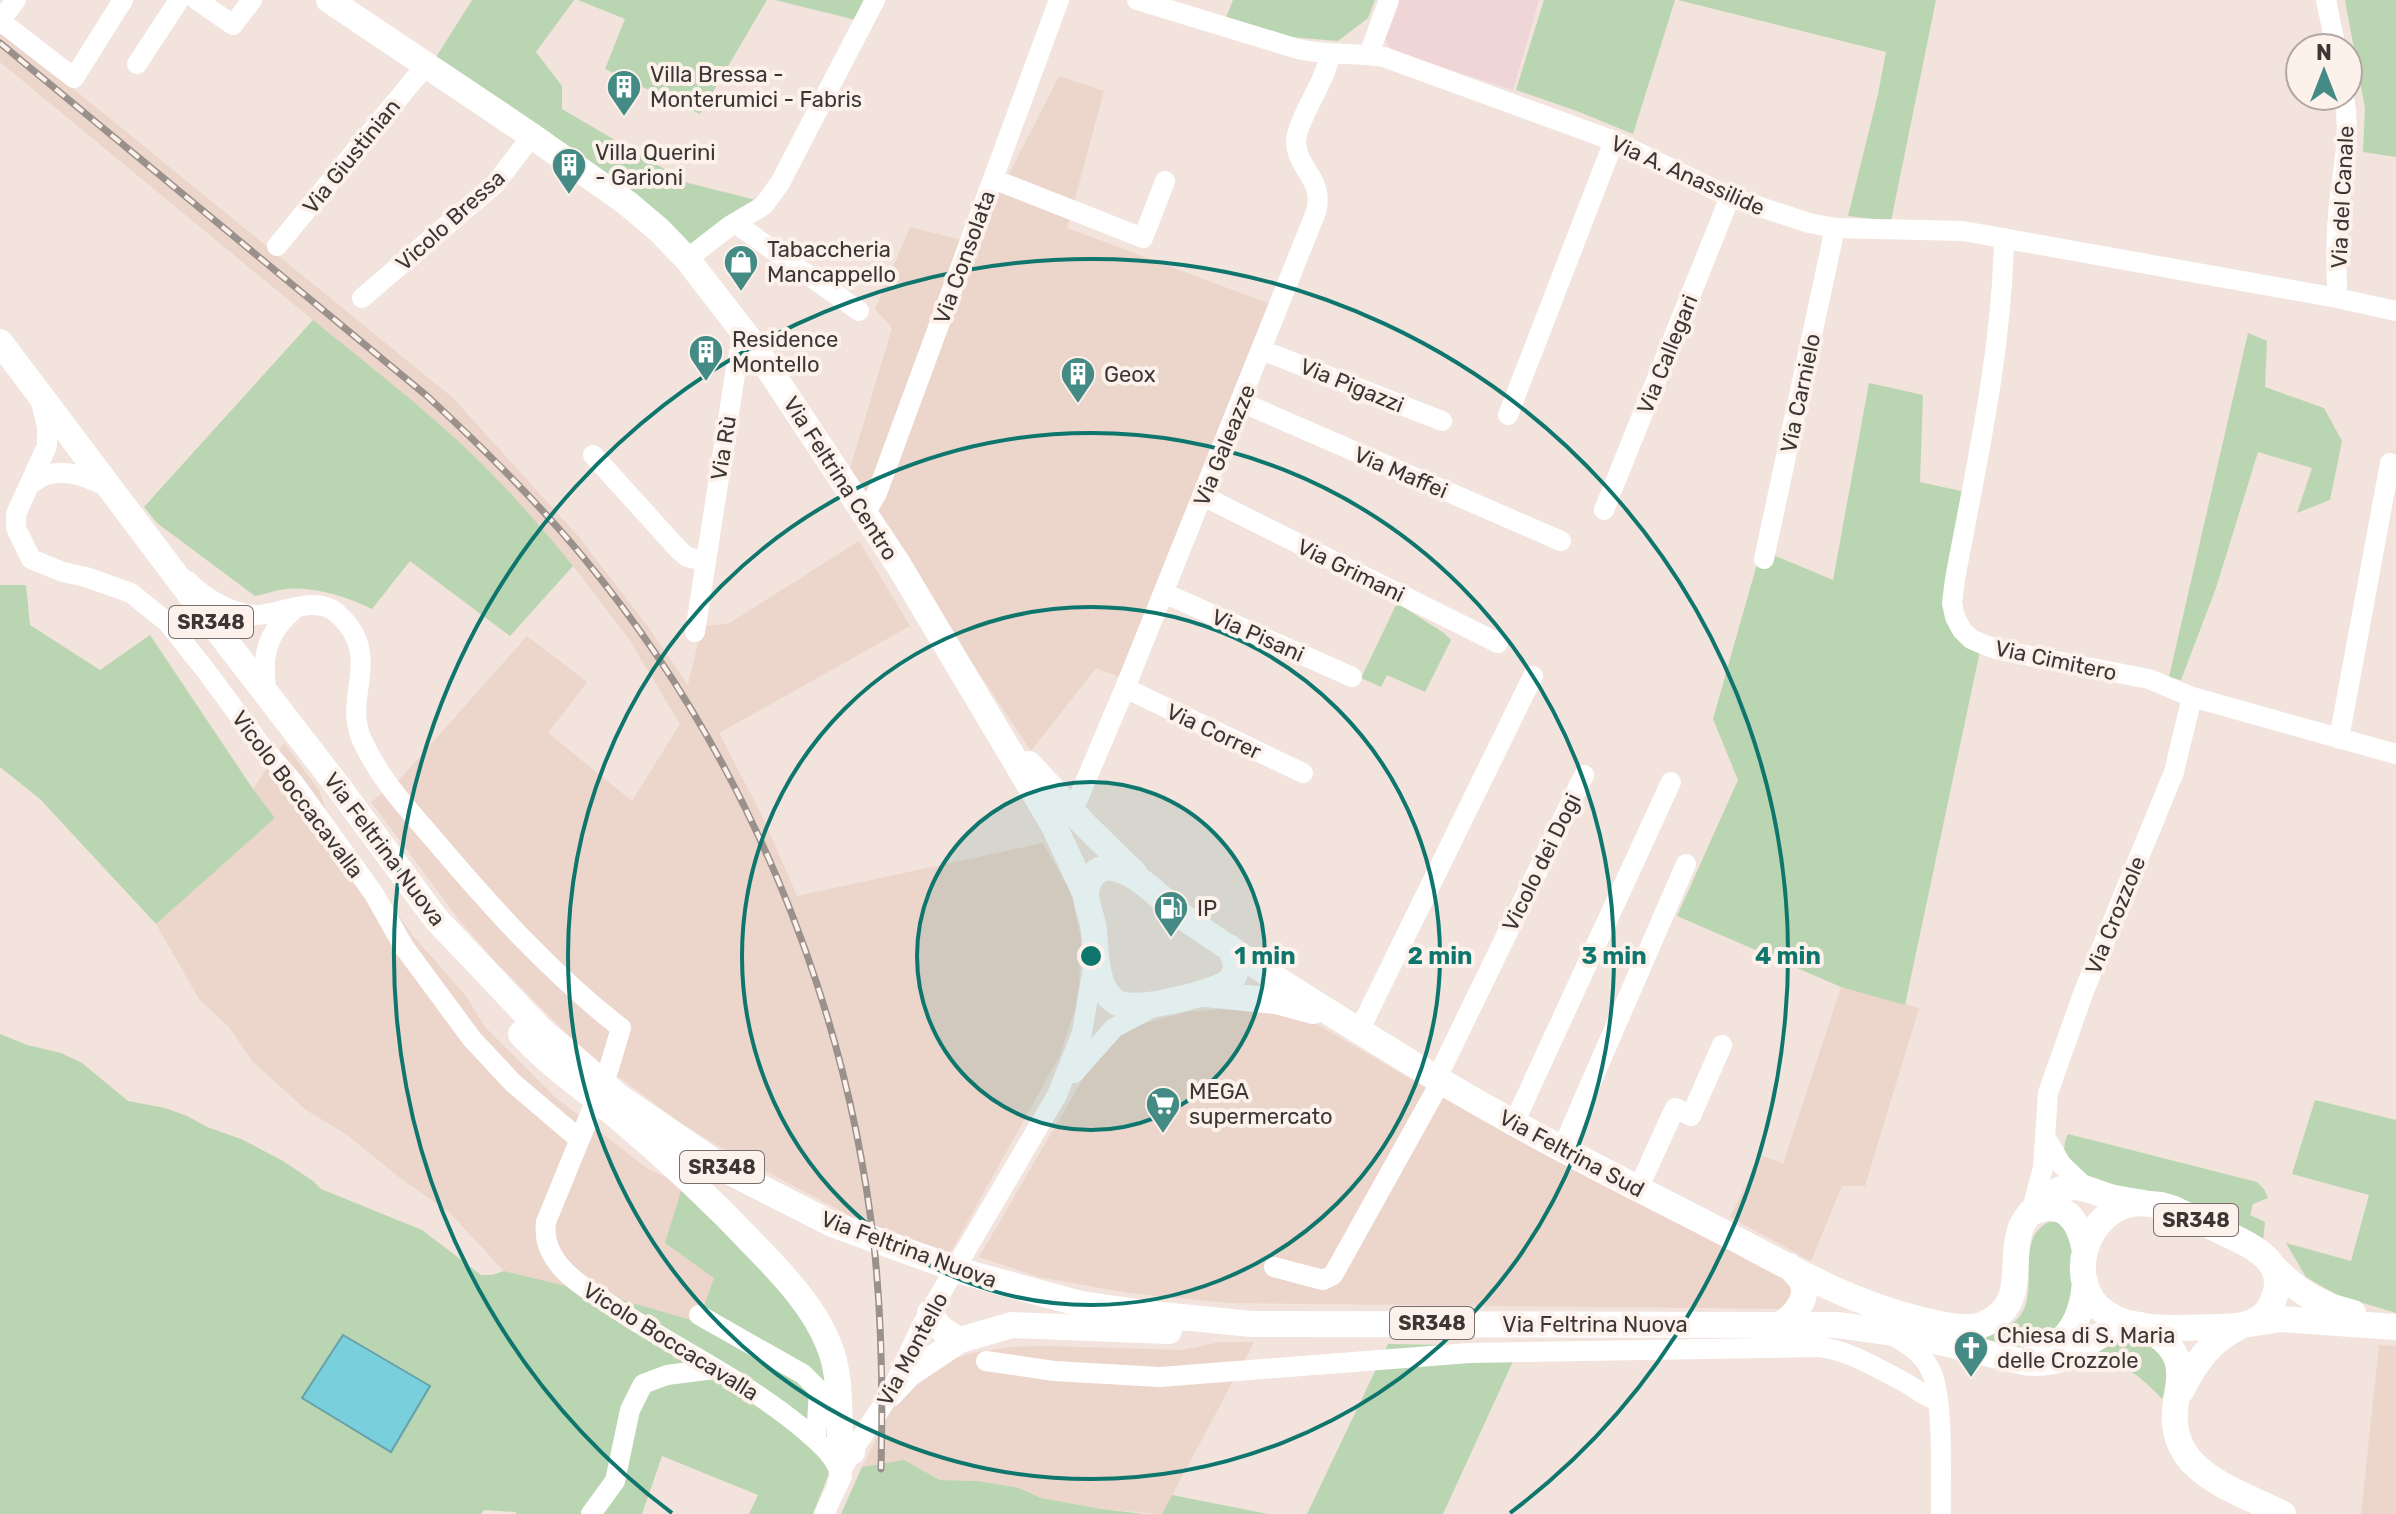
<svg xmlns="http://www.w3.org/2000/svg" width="2396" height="1514" viewBox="0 0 2396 1514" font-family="Rubik,sans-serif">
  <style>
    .built { fill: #ecd5ca }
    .education { fill: #f0d5d7 }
    .green { fill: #bad5b1 }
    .water { fill: #79cfdb; stroke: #67a1a9; stroke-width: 2 }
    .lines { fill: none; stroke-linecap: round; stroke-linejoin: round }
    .minor { stroke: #fff; stroke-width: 20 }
    .major { stroke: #fff; stroke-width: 26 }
    .rail-casing { stroke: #9b918c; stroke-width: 7 }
    .rail { stroke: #fdf1eb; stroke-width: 4; stroke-dasharray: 12; stroke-linecap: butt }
    .ring { fill: none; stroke: #0f766e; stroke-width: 4 }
    .labels { text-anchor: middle; stroke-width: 8; stroke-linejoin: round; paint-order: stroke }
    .shield { fill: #fdf1eb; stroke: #776f6b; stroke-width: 2 }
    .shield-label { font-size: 20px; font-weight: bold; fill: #3d3734 }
    .poi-label { font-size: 22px; fill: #3d3734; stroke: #fdf1eb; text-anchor: start }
    .street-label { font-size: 22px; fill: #3d3734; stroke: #fdf1eb }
    .centre { fill: #0f766e; stroke: #fdf1eb; stroke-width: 4 }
    .ring-label { font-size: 24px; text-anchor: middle; font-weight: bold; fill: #0f766e; stroke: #fdf1eb; stroke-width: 8; stroke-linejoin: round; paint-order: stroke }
  </style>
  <rect width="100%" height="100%" fill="#f2e3dc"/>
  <!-- built -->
  <path class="built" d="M0,29L453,398L578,536L649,628L688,685L702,626L728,624L859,541L910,626L719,733L764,820L797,896L1043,843L1071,893L1081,939L1079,985L1075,1008L1060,1055L949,1255L852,1217L717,1145L681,1123L607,1068L572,1039L495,961L460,921L371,802L399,780L527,636L587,682L548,733L632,801L680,724L629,639L573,566L507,490L475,457L434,420L0,62Z
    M1059,76L1104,91L1067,228L1273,305L1122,678L1096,668L1031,751L877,521L849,472L892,328L875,309L910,227L974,243Z
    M284,743L319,790L327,813L375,883L414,937L466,996L485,1027L555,1097L648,1169L683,1185L715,1278L698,1322L612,1297L504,1271L449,1212L400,1178L346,1134L306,1110L252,1061L230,1028L199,999L156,924L275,818L253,789Z
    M1841,987L1919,1008L1865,1186H1842L1811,1261L1730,1217L1761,1155L1783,1164Z
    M1221,1009L1303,1016L1436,1094L1590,1179L1795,1282L1794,1309L1228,1303L1129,1293L1039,1277L979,1257L1108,1036L1131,1027L1187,1012Z
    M1220,1342H1254L1162,1514L1101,1509L1041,1498L1019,1488L977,1481L940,1480L904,1460L862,1467L893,1407L906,1389L953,1359L971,1353L1010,1347L1046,1346L1183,1350Z
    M2379,1345L2396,1346V1514H2361Z"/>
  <!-- education -->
  <path class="education" d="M1396,0H1539L1513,90L1391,51L1384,35Z"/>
  <!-- green -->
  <path class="green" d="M472,0H574L536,52L562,86V109L688,183L760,201L684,250L433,62Z
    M578,0H767L700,114L605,69L625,19Z
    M775,0H866L856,20Z
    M1233,0H1375L1368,18L1338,41L1290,37L1225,20Z
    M1544,0H1675L1633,134L1577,111L1516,90Z
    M1678,0H1936L1891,221L1848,216L1878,94L1886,52Z
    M2345,0H2396V157L2363,152L2365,108Z
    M313,320C367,364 423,407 474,456C509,490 542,528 573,566L510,636L410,561L372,609C347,597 315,586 286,589C276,590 265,594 255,596L157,523L144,507Z
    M2248,333L2267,341L2265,387L2324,408L2342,441L2330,500L2297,513L2312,468L2258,452L2216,588L2181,680L2169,677Z
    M1869,383L1923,395L1920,482L1970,493L1955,607L1980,651L1905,1005L1841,987L1677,916L1738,780L1713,719L1761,550L1833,580Z
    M0,585H26L30,625L100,670L150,635L253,789L275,818L156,924L40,799L0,767Z
    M1397,603L1444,633L1451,640L1425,692L1387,675L1381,687L1361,678Z
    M0,1034L27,1045L61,1053L82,1063L128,1101L165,1108L187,1116L207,1127L241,1139L283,1161L313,1181L321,1189L422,1230L481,1275H492L504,1271L612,1297L698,1322L714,1278L665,1243L683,1185L794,1293L820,1355L828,1392L831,1448L828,1476L813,1514H749L758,1495L662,1456L642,1514H516V1512L484,1510L481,1514H0Z
    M2315,1100L2396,1120V1313L2337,1295L2306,1277L2286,1243L2351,1261L2369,1195L2292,1174Z
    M2068,1134L2257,1182L2264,1189L2268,1198L2253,1204L2250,1215L2265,1222L2263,1241L2127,1194L2077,1171L2064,1151L2065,1141Z
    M2049,1222H2057L2074,1236L2071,1317C2029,1350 2033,1353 1980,1339C1990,1335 2004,1331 2013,1323C2046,1298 2010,1241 2049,1222Z
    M2132,1335L2156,1342L2170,1375L2162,1399C2141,1376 2121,1361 2090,1356L2103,1341Z
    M1388,1344L1520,1346L1443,1514H1307Z
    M904,1460L940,1480L977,1481L1019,1488L1041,1498L1101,1509L1144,1514H841L862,1467Z
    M1172,1495L1268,1514H1162Z"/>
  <!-- water -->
  <path class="water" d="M343,1335L430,1386L391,1452L302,1398Z"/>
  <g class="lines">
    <!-- minor -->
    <path class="minor" d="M16,0L0,21L74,78L123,0
      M197,0L233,25L252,0
      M1137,0L1298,49C1328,56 1355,52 1384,57L1614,141L1730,197L1809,223L1835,228L1963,231L2337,298L2396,311
      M2326,0L2336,48
      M1369,54L1389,0
      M137,64L179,0
      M993,179L1143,238L1165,181
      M735,223L859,311
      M2004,238C2002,353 1976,466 1955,579L1952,603L1955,617L1962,630L1971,639L1985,645L1999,650L2149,679L2192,697L2396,754
      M277,246L426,65
      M687,259L731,225L763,206L780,183L875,0
      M362,298L495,184L532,136
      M2337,298C2337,271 2335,243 2338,216C2341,173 2352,140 2344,96
      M1262,350L1442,421
      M41,402L47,427V446L16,514V528L31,559L63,572L86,577L131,593L167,622L207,672L260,744L294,783L374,894L404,947L472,1039L513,1083L579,1139
      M1241,402L1561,541
      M1508,415L1614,141
      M593,455L678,549L687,557L705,561
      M29,485C34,482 40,477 46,475C68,468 91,479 110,488
      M1203,496L1498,643
      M863,510L870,505L877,493L1059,0
      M1604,510L1730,197
      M1764,559L1835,228
      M188,581C204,598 233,615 257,615C283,614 317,593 339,615C384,658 342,696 362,740C380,780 409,810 437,843C494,910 552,974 621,1028L609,1068L546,1222C544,1237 548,1250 557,1262C570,1280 592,1292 609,1304C672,1347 743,1379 801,1427C816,1440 834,1454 840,1473
      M1164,593L1352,677
      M695,632L736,368L739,352L746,346L749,339
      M1125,688L1303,773
      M267,696C261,656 265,633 297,607
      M2339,739L2390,463
      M1062,818L1078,799L1125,688L1316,212C1325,179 1297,170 1296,142C1296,121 1326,81 1330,55
      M1359,1031L1533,676
      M1074,1073L1114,1028L1153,1007
      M1437,1078L1584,775
      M1514,1123L1671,782
      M2046,1138L2061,1164L2088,1190
      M1562,1149L1686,864
      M1638,1189L1675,1108L1691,1116L1722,1045
      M2032,1209L2043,1168L2048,1093L2084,991L2174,772L2192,697
      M1274,1267L1323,1280L1333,1275L1441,1081
      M699,1315L803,1374L819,1390L816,1440
      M1892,1335C1906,1343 1921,1352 1929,1367C1945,1393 1940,1480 1941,1514
      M986,1361L1054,1371L1160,1377L1469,1353L1819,1347C1848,1350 1879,1369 1904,1382C1916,1388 1925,1398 1938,1400
      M836,1488L840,1473L851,1453L890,1394L922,1325L1057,1095L1082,1033L1093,967
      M591,1514L615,1481L630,1410L643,1384L667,1375L714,1369
      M824,1514L842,1476"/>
    <!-- major -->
    <path class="major" d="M329,0L532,136L627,203L659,230L687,259L749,339L898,564L1054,826L1086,895
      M0,342L211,622L337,785L436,919L542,1031L567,1052L619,1097L726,1170L832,1224L964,1272L1081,1304L1152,1314L1251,1324L1837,1325L1910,1335L2024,1362C2062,1367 2072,1351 2103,1334C2113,1329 2123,1326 2134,1324
      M1029,764L1086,826L1135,874
      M1229,947C1237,961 1240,974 1226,984C1205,994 1135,1014 1116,1002C1093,988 1097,947 1093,924C1091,915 1086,904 1086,894C1086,887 1089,878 1094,874C1102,866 1114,867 1123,871C1148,881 1167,906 1189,921C1265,973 1343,1021 1421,1069C1514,1126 1612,1175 1709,1225C1756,1249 1803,1277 1852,1297C1879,1308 1958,1336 1984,1324C2028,1305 2009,1264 2020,1230C2024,1218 2034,1208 2043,1200C2051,1194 2059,1188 2070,1187C2085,1186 2099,1194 2114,1198C2124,1200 2134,1201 2144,1203
      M1206,994L1276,1001L1313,1011
      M521,1034C550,1066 585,1089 618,1117C668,1159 715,1203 760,1251C785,1277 814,1308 828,1343C841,1373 839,1408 840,1439L852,1452
      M2139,1203L2161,1205L2174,1209C2189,1216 2203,1223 2218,1230C2248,1244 2292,1260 2272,1303C2262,1324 2241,1327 2220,1327C2185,1327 2137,1334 2106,1313C2062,1284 2085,1206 2139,1203Z
      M2029,1214C2063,1195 2080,1221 2085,1252
      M2272,1265C2296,1291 2320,1305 2353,1313
      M930,1313C937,1328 946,1333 960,1340
      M2249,1324L2281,1319L2396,1327
      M1779,1325C1793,1318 1810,1298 1802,1282C1799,1276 1793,1271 1789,1266
      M2140,1325C2216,1363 2152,1401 2185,1453C2204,1483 2252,1498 2283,1514
      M2035,1355C2070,1343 2083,1316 2085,1281
      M2181,1391C2196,1362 2210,1341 2239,1327
      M890,1394L909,1374L960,1340L1012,1325L1169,1331"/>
    <defs>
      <path id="rail" d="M0,43L427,396C482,447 535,499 583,557C743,750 846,996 874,1245C882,1320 883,1394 881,1469"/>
    </defs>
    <!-- rail casing -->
    <use href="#rail" class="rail-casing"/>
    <!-- rail -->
    <use href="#rail" class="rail"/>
  </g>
  <!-- distance rings -->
  <circle cx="1091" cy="956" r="174" fill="#0f766e" fill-opacity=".12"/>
  <g class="ring">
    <circle cx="1091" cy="956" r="174"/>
    <circle cx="1091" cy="956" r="349"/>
    <circle cx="1091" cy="956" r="523"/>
    <path d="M672 1513A697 697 0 1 1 1510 1513"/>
  </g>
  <!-- icons -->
  <defs>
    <symbol id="building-pin" viewBox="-11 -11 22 30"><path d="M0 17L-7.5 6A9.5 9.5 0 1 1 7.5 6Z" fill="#458b85" stroke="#fdf1eb"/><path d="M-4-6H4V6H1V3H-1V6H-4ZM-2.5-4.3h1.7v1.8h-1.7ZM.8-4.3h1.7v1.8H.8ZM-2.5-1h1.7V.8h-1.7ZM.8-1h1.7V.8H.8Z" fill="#fff"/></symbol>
    <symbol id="shop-pin" viewBox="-11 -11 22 30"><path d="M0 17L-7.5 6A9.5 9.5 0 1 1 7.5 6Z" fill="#458b85" stroke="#fdf1eb"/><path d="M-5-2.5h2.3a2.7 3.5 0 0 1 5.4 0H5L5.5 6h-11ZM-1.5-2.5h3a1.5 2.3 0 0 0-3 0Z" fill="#fff"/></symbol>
    <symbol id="fuel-pin" viewBox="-11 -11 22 30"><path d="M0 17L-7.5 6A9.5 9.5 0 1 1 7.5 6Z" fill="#458b85" stroke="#fdf1eb"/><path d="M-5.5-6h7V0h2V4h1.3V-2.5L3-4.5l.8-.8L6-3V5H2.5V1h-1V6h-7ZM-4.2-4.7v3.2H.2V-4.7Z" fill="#fff"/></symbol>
    <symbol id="supermarket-pin" viewBox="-11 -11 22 30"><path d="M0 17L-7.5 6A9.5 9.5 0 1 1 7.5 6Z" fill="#458b85" stroke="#fdf1eb"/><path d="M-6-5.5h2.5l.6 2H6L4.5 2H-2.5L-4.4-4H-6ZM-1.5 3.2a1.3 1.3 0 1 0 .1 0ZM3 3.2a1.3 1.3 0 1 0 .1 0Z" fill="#fff"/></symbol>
    <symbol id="church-pin" viewBox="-11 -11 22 30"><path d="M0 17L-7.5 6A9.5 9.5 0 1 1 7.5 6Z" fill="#458b85" stroke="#fdf1eb"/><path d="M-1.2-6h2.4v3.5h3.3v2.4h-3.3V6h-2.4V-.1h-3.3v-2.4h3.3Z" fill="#fff"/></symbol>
  </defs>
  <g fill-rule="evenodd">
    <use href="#building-pin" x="604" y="67" width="40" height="54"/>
    <use href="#building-pin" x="549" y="145" width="40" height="54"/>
    <use href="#shop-pin" x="721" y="242" width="40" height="54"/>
    <use href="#building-pin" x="686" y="332" width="40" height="54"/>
    <use href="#building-pin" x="1058" y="354" width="40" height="54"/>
    <use href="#fuel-pin" x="1151" y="888" width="40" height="54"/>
    <use href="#supermarket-pin" x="1143" y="1084" width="40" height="54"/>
    <use href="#church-pin" x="1951" y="1328" width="40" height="54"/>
  </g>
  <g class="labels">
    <!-- shield labels -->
    <g class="shield">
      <rect x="169" y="606" width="84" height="32" rx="6"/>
      <rect x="680" y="1151" width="84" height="32" rx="6"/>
      <rect x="2154" y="1204" width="84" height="32" rx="6"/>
      <rect x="1390" y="1307" width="84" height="32" rx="6"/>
    </g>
    <g class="shield-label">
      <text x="211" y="629">SR348</text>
      <text x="722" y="1174">SR348</text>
      <text x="2196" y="1227">SR348</text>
      <text x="1432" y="1330">SR348</text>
    </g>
    <!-- poi labels -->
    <g class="poi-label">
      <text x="650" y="82">Villa Bressa -<tspan x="650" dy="25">Monterumici - Fabris</tspan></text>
      <text x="595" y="160">Villa Querini<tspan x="595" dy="25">- Garioni</tspan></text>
      <text x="767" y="257">Tabaccheria<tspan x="767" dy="25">Mancappello</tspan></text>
      <text x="732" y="347">Residence<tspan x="732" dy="25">Montello</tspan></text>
      <text x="1104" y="382">Geox</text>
      <text x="1197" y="916">IP</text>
      <text x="1189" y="1099">MEGA<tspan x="1189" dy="25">supermercato</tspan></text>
      <text x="1997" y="1343">Chiesa di S. Maria<tspan x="1997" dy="25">delle Crozzole</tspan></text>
    </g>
    <!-- street labels -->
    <g class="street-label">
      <text transform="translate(351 156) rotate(-51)" y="8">Via Giustinian</text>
      <text transform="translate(1688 175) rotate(24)" y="8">Via A. Anassilide</text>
      <text transform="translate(2342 197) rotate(-87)" y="8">Via del Canale</text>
      <text transform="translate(450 220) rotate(-42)" y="8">Vicolo Bressa</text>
      <text transform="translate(964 257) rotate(-70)" y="8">Via Consolata</text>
      <text transform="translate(1667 354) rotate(-68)" y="8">Via Callegari</text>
      <text transform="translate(1352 385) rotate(22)" y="8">Via Pigazzi</text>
      <text transform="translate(1800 393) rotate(-78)" y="8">Via Carnielo</text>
      <text transform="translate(1224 445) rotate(-68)" y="8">Via Galeazze</text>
      <text transform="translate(723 448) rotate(-81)" y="8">Via Rù</text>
      <text transform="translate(1401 472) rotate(23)" y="8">Via Maffei</text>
      <text transform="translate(841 478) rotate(57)" y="8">Via Feltrina Centro</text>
      <text transform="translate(1351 570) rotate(26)" y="8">Via Grimani</text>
      <text transform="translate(1258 635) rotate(24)" y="8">Via Pisani</text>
      <text transform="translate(2056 660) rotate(12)" y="8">Via Cimitero</text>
      <text transform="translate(1214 731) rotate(25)" y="8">Via Correr</text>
      <text transform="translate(298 794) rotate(53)" y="8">Vicolo Boccacavalla</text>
      <text transform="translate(385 849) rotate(53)" y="8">Via Feltrina Nuova</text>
      <text transform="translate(1541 862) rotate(-64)" y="8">Vicolo dei Dogi</text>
      <text transform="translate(2115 915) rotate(-68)" y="8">Via Crozzole</text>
      <text transform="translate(1572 1153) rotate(28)" y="8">Via Feltrina Sud</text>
      <text transform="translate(909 1249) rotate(20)" y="8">Via Feltrina Nuova</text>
      <text x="1595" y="1332">Via Feltrina Nuova</text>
      <text transform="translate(671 1341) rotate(32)" y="8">Vicolo Boccacavalla</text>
      <text transform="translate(912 1349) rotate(-62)" y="8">Via Montello</text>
    </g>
  </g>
  <circle cx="1091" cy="956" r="12" class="centre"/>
  <g class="ring-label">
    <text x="1265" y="964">1 min</text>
    <text x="1440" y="964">2 min</text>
    <text x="1614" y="964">3 min</text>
    <text x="1788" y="964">4 min</text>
  </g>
  <!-- north arrow -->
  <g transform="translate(2324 72)"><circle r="38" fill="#fdf1eb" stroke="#b0a7a2" stroke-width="2"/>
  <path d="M0-6L14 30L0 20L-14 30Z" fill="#458b85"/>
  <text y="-12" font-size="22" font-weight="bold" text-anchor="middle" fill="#3d3734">N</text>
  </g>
</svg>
